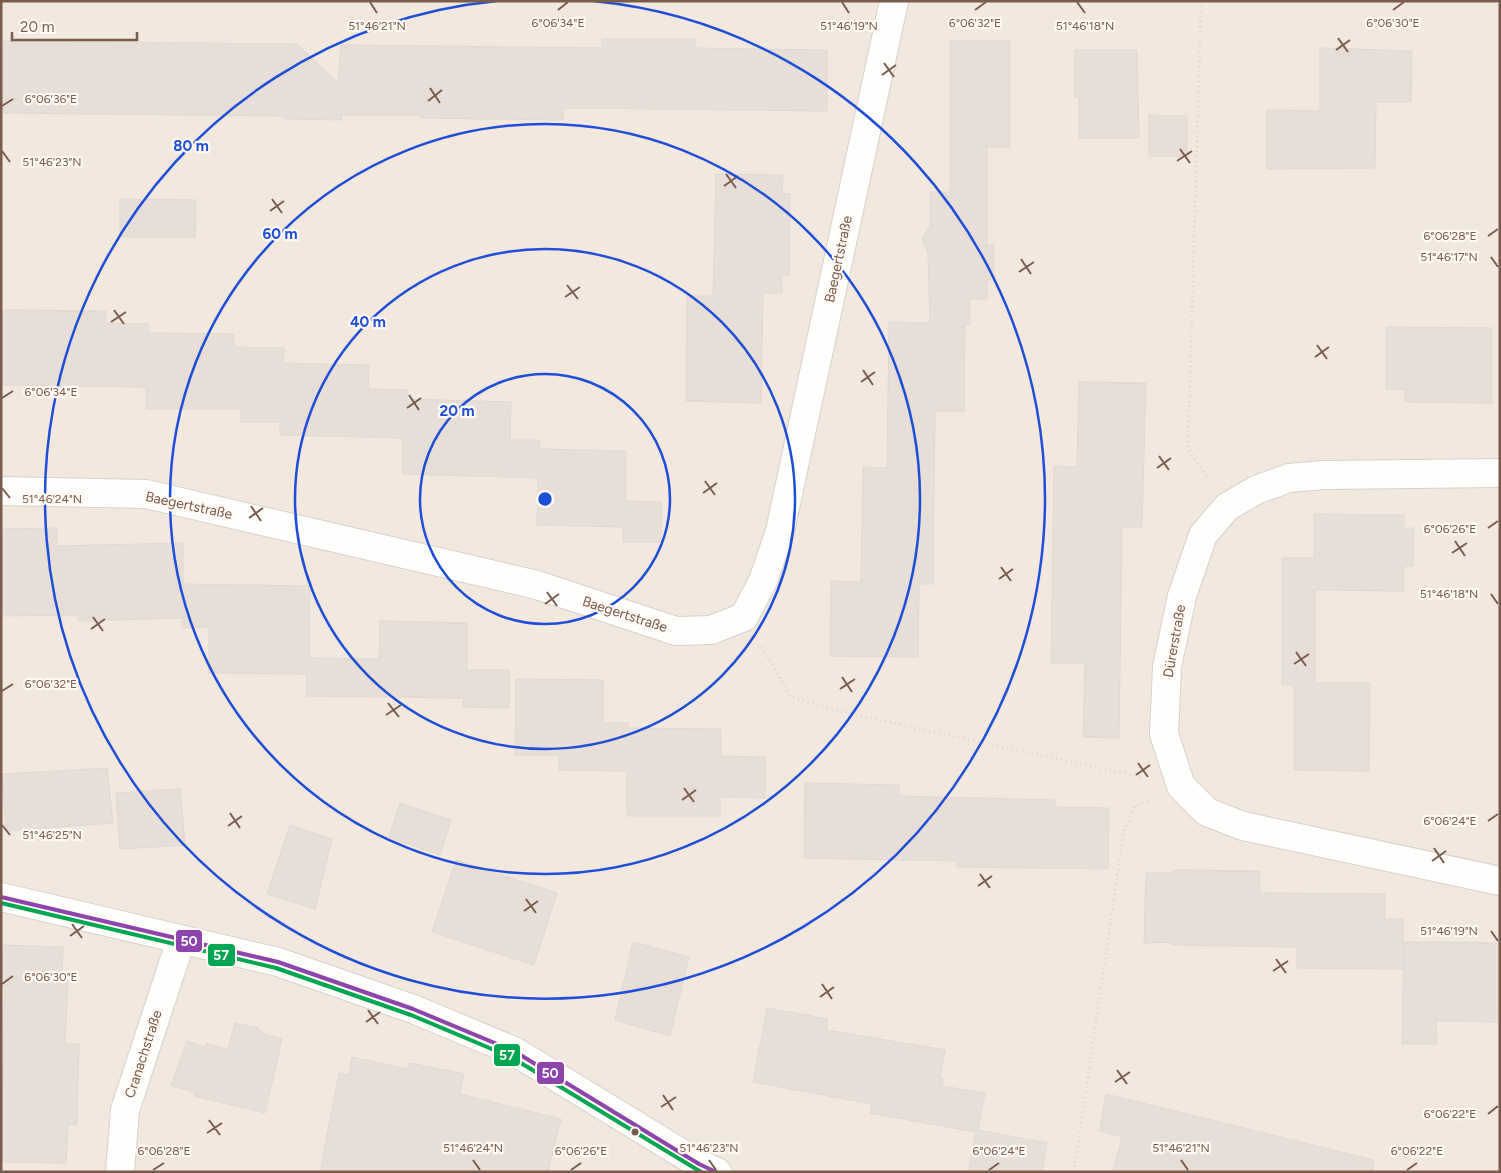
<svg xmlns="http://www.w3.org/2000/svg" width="1501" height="1173" viewBox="0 0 1501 1173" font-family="Figtree,sans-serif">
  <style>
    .residential { fill: #f2e8de }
    .building { fill: #e6ded7; stroke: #e2d8d2 }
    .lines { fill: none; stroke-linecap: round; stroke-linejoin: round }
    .minor-casing { stroke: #d7d1cb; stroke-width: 30 }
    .path { stroke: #dcd5d0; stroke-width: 3; stroke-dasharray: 1 4; stroke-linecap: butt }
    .minor { stroke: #fefefd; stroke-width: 28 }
    .bus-1-casing { stroke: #fffaf3; stroke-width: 8 }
    .bus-2-casing { stroke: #fffaf3; stroke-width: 8 }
    .bus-1 { stroke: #8e44ad; stroke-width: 4 }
    .bus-2 { stroke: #00a651; stroke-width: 4 }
    .ticks { fill: none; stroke: #7a5c4d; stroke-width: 2 }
    .ring { fill: none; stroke: #1d4ed8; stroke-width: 2.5 }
    .bus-dot { fill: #7a5c4d; stroke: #fffaf3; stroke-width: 2 }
    .labels { text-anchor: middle; stroke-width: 4.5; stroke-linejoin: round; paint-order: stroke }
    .street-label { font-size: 14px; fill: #7a5c4d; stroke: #fffaf3 }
    .ticks-label { font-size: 12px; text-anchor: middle; fill: #7a5c4d; stroke: #fffaf3; stroke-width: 4.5; stroke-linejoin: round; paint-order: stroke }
    .centre { fill: #1d4ed8; stroke: #fffaf3; stroke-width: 2.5 }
    .ring-label { font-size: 15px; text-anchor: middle; font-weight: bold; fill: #1d4ed8; stroke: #fffaf3; stroke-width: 4.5; stroke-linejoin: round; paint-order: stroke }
    .line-badge { stroke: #fffaf3; stroke-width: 2 }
    .badge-label { font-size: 14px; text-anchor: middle; font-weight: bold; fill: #fff }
  </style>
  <rect width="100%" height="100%" fill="#f9f5f0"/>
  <!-- residential -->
  <path class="residential" d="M1,1H1500V1172H1Z"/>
  <!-- building -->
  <path class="building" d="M602,39H695V48L827,50V111L563,108V120L420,118V115H341L342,120L284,119V116L3,113V41L297,44L338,83L341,45L602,48Z
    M950,41H1010V147H987V245H994V280H987V299H970V325H965L964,411H935L933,584H919L918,657L830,656L831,581L861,582L863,467L887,468L889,322L930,323L928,253L922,238L930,227V192H950Z
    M1320,48L1412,51L1411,102H1376L1375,168L1267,169V110L1320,111Z
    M1075,50H1137L1139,138H1079V98H1075Z
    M1149,115L1187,116V157L1149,156Z
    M716,174L783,175L782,193L790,194L789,275H782V293H763L761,403L686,401L687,296H713Z
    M120,199L196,200L195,237H120Z
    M1,310L106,311V323L148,324V333L234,334V347L284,348V363L369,365L368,389L407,390V399L511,402L510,440H540V449L626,451V501L661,502V542H623V527L537,525L538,478L403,474V438L280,435V422H241V409H146V387L1,385Z
    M1386,327L1492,328V403L1405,402V390L1386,389Z
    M1079,382L1146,383L1142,527H1122L1119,738L1083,737L1085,663H1051L1054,466L1077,467Z
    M1314,514L1404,515V528H1414L1413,566H1404V591L1315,590V683H1370L1369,771L1294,770V685H1282V558H1314Z
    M57,528V546L183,543V584L310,586L309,658L379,659L380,621L467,623V670H509V708L463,707L464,698L306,696L307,674L209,673V627L182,628V618L78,621V615L1,616V529Z
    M516,679L603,680V723H628V728L721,729V756L765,757V798L720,797V816H627V771L559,770V755H515Z
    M107,768L113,823L6,831L2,774Z
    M805,783L899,785V796L1055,800V807L1109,808L1108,869L957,867V861L804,858Z
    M180,789L185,845L120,849L116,793Z
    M400,803L451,820L440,855L389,837Z
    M290,825L332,839L315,909L267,894Z
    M456,860L557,893L534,965L432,932Z
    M1173,870L1260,871V893L1385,894V919H1403V969L1297,968V947L1172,945V942L1144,943L1146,873H1173Z
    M633,942L689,957L670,1036L615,1020Z
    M1404,942L1500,943L1499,1022L1436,1021L1437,1044H1402Z
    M1,945L63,947L62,980L68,981L65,1044H79L77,1125L68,1124L66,1163L1,1162L5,979L1,978Z
    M767,1008L828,1019L826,1030L945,1050L940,1078L943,1079L942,1086L985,1093L978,1130L1047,1143L1042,1172H968L976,1132L870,1113L872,1104L753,1082Z
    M235,1023L258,1028L263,1034L282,1039L265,1113L194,1096L195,1092L171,1086L187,1041L205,1047L206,1044L228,1049Z
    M352,1057L408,1069L409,1063L464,1074L460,1094L561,1119L548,1172H320L339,1073L349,1075Z
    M1106,1094L1374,1160L1372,1172H1113L1122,1137L1100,1131Z"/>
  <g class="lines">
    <defs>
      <path id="minor" d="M1500,473L1324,475L1289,478L1256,490L1227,507L1203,535L1182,596L1167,667L1164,734L1181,786L1207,812L1243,826L1500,881
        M1,491L146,494L537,585L676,631L711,630L744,617L763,581L780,531L894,1
        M1,897L278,962L413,1009L514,1051L699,1164L717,1172
        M120,1172L125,1110L181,940"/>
    </defs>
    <!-- minor casing -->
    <use href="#minor" class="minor-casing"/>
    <!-- path -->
    <path class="path" d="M1201,1L1188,449L1207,477
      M762,647L791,697L852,714L1141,777
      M1074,1172L1124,830L1135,806L1148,800"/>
    <!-- minor -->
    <use href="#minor" class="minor"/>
    <defs>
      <path id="bus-1" d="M1,897L278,962L413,1009L514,1051L699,1164L716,1172"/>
      <path id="bus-2" d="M1,903L276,968L411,1015L511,1057L701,1172"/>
    </defs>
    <!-- bus-1 casing -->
    <use href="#bus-1" class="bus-1-casing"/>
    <!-- bus-2 casing -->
    <use href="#bus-2" class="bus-2-casing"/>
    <!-- bus-1 -->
    <use href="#bus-1" class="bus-1"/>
    <!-- bus-2 -->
    <use href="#bus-2" class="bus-2"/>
  </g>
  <!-- ticks -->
  <path class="ticks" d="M370,2L377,13M842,2L849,13M1077,2L1085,13M558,10L568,2M975,10L986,2M1393,10L1404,2M1338,38L1348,52M1336,50L1350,40M884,63L894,77M882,75L896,65M430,88L440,103M428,101L442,90M2,106L13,99M1180,149L1190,163M2,151L10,162M1177,161L1192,151M726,174L736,188M724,186L738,176M272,199L282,213M270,211L284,201M1488,236L1498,229M1491,257L1498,267M1021,259L1031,274M1019,272L1034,262M567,285L578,299M565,297L580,287M114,310L124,324M111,322L126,312M1317,345L1327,359M1315,357L1329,347M863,370L873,385M861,382L875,372M409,395L419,410M2,398L13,391M407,408L421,398M1159,456L1169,470M1157,468L1171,458M705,481L715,495M2,488L10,498M703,493L717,483M251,506L261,521M249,518L263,508M1488,528L1498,521M1455,541L1465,556M1452,553L1467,543M1001,567L1011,581M999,579L1013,569M547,592L557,606M1491,594L1498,604M545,604L559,594M93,617L103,631M91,629L105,619M1296,652L1306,666M1294,664L1309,654M842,677L852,692M840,689L855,679M2,691L13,684M388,703L399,717M386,715L401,705M1138,763L1148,777M1136,775L1150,765M684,788L694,802M682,800L696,790M230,813L240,828M1488,821L1498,814M2,825L10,835M228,826L242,816M1434,848L1444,863M1432,861L1446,851M980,874L990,888M978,886L992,876M526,899L536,913M524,911L538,901M72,924L82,938M1491,931L1498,941M70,936L84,926M1276,959L1286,973M1273,971L1288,961M2,984L13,976M822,984L832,999M820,997L834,987M368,1010L378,1024M366,1022L380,1012M1117,1070L1127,1084M1115,1082L1130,1072M663,1095L673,1110M661,1107L676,1097M1488,1114L1498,1106M209,1120L220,1135M207,1133L222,1123M473,1160L480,1170M709,1160L716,1170M1181,1160L1188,1170M153,1170L164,1163M571,1170L581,1163M989,1170L999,1163M1407,1170L1417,1163"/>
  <!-- distance rings -->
  <g class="ring">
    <circle cx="545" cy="499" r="125"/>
    <circle cx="545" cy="499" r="250"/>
    <circle cx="545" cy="499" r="375"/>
    <path d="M593 1A500 500 0 1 1 497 1"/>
  </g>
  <!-- markers -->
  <circle class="bus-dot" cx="635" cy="1132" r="4.5"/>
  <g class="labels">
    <!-- street labels -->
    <g class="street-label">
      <text transform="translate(838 259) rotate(-78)" y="5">Baegertstraße</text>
      <text transform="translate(189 505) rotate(12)" y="5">Baegertstraße</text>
      <text transform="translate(625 614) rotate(18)" y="5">Baegertstraße</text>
      <text transform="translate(1174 641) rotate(-80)" y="5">Dürerstraße</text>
      <text transform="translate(143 1054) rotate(-72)" y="5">Cranachstraße</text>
    </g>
  </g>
  <g class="ticks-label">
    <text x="558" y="27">6°06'34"E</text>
    <text x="975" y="27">6°06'32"E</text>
    <text x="1393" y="27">6°06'30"E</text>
    <text x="377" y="30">51°46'21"N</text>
    <text x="849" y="30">51°46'19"N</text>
    <text x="1085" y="30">51°46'18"N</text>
    <text x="51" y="103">6°06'36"E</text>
    <text x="52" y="166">51°46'23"N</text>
    <text x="1450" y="240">6°06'28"E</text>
    <text x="1449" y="261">51°46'17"N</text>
    <text x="51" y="396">6°06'34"E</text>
    <text x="52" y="503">51°46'24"N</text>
    <text x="1450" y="533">6°06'26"E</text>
    <text x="1449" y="598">51°46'18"N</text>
    <text x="51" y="688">6°06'32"E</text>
    <text x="1450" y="825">6°06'24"E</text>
    <text x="52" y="839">51°46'25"N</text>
    <text x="1449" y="935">51°46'19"N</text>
    <text x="51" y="981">6°06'30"E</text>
    <text x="1450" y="1118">6°06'22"E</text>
    <text x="473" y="1152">51°46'24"N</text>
    <text x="709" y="1152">51°46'23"N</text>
    <text x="1181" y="1152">51°46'21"N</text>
    <text x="164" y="1155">6°06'28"E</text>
    <text x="581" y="1155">6°06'26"E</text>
    <text x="999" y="1155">6°06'24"E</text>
    <text x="1417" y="1155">6°06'22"E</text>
  </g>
  <circle cx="545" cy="499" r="8" class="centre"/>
  <g class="ring-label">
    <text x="191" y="151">80 m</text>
    <text x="280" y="239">60 m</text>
    <text x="368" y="327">40 m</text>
    <text x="457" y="416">20 m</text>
  </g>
  <g class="line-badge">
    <rect x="175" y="929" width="28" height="24" rx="5" fill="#8e44ad"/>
    <rect x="207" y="943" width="29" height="24" rx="5" fill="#00a651"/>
    <rect x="493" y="1043" width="28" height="24" rx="5" fill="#00a651"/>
    <rect x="536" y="1061" width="29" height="24" rx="5" fill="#8e44ad"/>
  </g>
  <g class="badge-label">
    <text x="189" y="946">50</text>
    <text x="221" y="960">57</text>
    <text x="507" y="1060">57</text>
    <text x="550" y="1078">50</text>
  </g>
  <!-- border -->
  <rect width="1501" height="1173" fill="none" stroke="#7a5c4d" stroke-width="5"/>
  <!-- scale -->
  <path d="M12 32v8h125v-8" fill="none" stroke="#7a5c4d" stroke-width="2.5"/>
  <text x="20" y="32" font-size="15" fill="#7a5c4d" stroke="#fffaf3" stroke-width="4" paint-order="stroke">20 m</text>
</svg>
